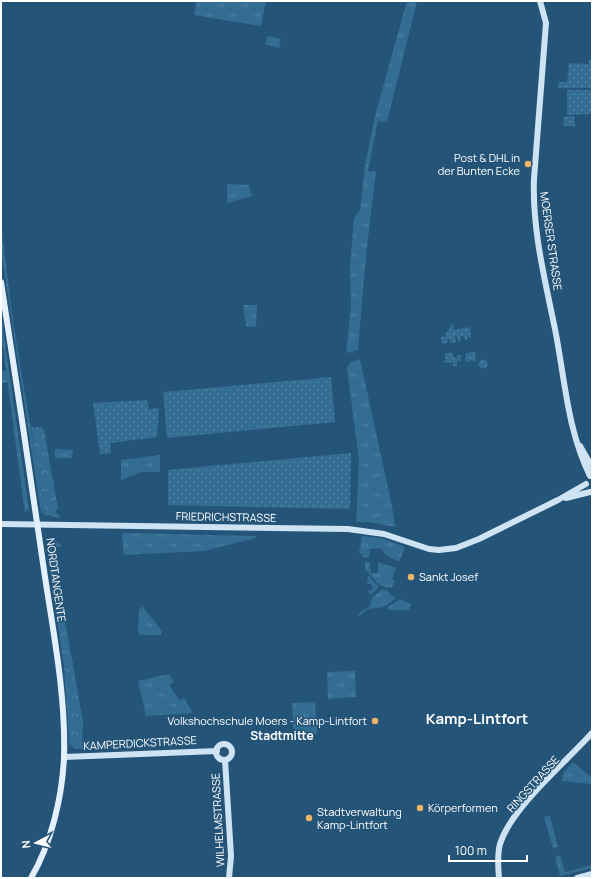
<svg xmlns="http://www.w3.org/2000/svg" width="593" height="879" viewBox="0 0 593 879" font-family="Manrope,sans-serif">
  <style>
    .grass { fill: url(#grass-tufts) }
    .forest { fill: url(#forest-crowns) }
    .garden { fill: url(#garden-dots) }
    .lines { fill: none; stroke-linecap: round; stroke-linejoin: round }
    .secondary { stroke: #cee3f3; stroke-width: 6 }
    .primary { stroke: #e4f1fc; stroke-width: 6 }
    .poi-dot { fill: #edb469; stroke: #245477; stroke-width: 1.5 }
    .labels { text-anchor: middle; stroke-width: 3; stroke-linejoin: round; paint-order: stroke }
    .poi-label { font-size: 11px; fill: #fff; stroke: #245477; text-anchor: start }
    .street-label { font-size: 11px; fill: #fff; stroke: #245477 }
    .neighbourhood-label { font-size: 12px; font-weight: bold; fill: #fff; stroke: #245477 }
    .district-label { font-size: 15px; font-weight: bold; fill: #fff; stroke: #245477 }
  </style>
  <defs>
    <pattern id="grass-tufts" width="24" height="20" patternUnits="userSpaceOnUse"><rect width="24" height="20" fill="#346d93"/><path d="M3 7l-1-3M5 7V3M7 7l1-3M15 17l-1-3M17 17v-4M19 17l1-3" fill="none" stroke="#5283a3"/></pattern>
    <pattern id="forest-crowns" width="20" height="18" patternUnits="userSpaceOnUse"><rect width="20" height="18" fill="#346d93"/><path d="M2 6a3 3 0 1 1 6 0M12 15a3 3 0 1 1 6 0" fill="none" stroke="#5283a3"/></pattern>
    <pattern id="garden-dots" width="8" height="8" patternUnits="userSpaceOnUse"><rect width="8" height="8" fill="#346d93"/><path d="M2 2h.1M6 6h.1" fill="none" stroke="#5283a3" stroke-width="1.8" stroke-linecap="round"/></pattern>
  </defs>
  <rect width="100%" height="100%" fill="#245477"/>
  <!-- grass -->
  <path class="grass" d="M192,1H266L261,26L194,15L197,1Z
    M407,1H417L387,122L378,121L377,124L368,171H376L366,256L358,350L346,353L351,306L350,265L354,219L360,210L365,165L376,112Z
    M268,36L281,39L279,48L265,44Z
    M227,184L249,185L252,196L227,203Z
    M1,224L13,321L45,515L41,512L1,250Z
    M243,305H257L256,327L246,326Z
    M1,315L29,510L26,511L25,514L1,333Z
    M360,359L392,506L395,527L368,522H356L359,461L347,368L350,362Z
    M55,449L73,450L72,458H55Z
    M160,455V472H141L121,480V460Z
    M125,533L255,536L256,538L204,551L124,555L122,536V534Z
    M362,536L380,538L405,547L399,562L386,555L381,548L370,549L369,558L362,557L363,554L359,553Z
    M365,562H370L371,573H378V562L396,568L392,579L395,581L392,587L386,588L378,584L365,569Z
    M368,575L379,587L371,595L367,592L373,589L371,584H367Z
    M382,589L390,592L389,594L396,598L384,607L368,609L358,617V614L370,606L371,599Z
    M400,599L411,604L409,610H388V607Z
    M142,606L162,631L161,635H141L138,633L139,611Z
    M355,671L356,697L328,699L327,672Z
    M169,674L174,682L169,685L179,700L184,698L193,713L146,716L138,681Z
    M315,702L317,734L294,736L292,703Z
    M573,762L592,778V784L562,781L563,773Z
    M550,816L558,847L553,848L544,817Z
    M560,855L565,872L592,865V868L560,876L555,857Z"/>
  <!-- forest -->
  <path class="forest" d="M1,371H6L8,382L1,383Z
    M31,427H41L44,430L58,508L55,512L62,518L45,515Z
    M52,537L62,546L52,548L83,721L82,743H90L92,749H75L69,743L64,666L49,562L51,556L49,540Z"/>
  <!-- garden -->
  <path class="garden" d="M589,60H592V84L590,88H558L559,82H567L569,63L588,64Z
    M567,90H592V114L567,115Z
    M574,116L575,126H563L564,117Z
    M453,324L454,330L470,327L471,337L467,338V340H465L464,336L460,337L461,341H458L457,336H455L456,342L451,343L450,339H447L448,343L442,344L441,337L446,336V332L451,330L447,329L451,328V325Z
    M470,352H475L476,362L471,360L470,362L465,361L466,354Z
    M445,353H453V357L457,359V355H461V361H457V366H453L452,362L444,363L443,361L446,360Z
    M478.5 364a4.5 4.5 0 1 1 9 0a4.5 4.5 0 1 1-9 0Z
    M331,377L335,422L167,438L163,392Z
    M147,400L149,409L159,408L157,437L110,443L111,453L100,454L93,403Z
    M351,453L350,509L168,505V470Z"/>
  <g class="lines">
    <!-- secondary -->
    <path class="secondary" d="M540,1L546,23L534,179C532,229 545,280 555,329C565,379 567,429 590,476
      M580,446L592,467
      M566,498L590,492
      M1,524L348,529L384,534L429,549L439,550L456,548L479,539L558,500L586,484
      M216 752a8 8 0 1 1 16 0a8 8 0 1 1-16 0Z
      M64,757L217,751
      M225,760L231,856L229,878
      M499,878C498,867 497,855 500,844C511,808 566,762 592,733
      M577,878L592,874"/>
    <!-- primary -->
    <path class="primary" d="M1,282C16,380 31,479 45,577C54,636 66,698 64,758C62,798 51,844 31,878"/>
  </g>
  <!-- markers -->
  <g class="poi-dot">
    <circle cx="528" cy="164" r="4"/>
    <circle cx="411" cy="577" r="4"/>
    <circle cx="375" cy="721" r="4"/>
    <circle cx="420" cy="808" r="4"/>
    <circle cx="309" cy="818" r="4"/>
  </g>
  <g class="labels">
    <!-- poi labels -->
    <g class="poi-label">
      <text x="520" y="162" text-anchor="end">Post &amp; DHL in<tspan x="520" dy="13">der Bunten Ecke</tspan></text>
      <text x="419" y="581">Sankt Josef</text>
      <text x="367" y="725" text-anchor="end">Volkshochschule Moers - Kamp-Lintfort</text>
      <text x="428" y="812">Körperformen</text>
      <text x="317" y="816">Stadtverwaltung<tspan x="317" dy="13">Kamp-Lintfort</tspan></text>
    </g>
    <!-- street labels -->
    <g class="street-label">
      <text transform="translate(551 241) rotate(82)" y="4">MOERSER STRASSE</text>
      <text transform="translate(226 517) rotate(1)" y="4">FRIEDRICHSTRASSE</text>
      <text transform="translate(56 580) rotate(82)" y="4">NORDTANGENTE</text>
      <text transform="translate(140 743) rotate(-3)" y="4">KAMPERDICKSTRASSE</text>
      <text transform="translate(533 784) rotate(-48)" y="4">RINGSTRASSE</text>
      <text transform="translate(218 820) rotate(-93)" y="4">WILHELMSTRASSE</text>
    </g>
    <!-- neighbourhood labels -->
    <g class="neighbourhood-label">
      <text x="282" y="740">Stadtmitte</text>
    </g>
    <!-- district labels -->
    <g class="district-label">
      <text x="477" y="724">Kamp-Lintfort</text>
    </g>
  </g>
  <!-- border -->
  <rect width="593" height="879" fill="none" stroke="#ffffff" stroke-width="4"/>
  <!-- north arrow -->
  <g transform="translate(36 843) rotate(263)" stroke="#245477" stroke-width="3" paint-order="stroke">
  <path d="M0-3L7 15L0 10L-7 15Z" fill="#ffffff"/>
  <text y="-6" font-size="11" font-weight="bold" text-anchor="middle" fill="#ffffff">N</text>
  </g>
  <!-- scale -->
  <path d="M449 855v6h78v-6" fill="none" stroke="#ffffff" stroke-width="2"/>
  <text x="455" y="855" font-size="12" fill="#ffffff" stroke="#245477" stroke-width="3" paint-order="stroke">100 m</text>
</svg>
